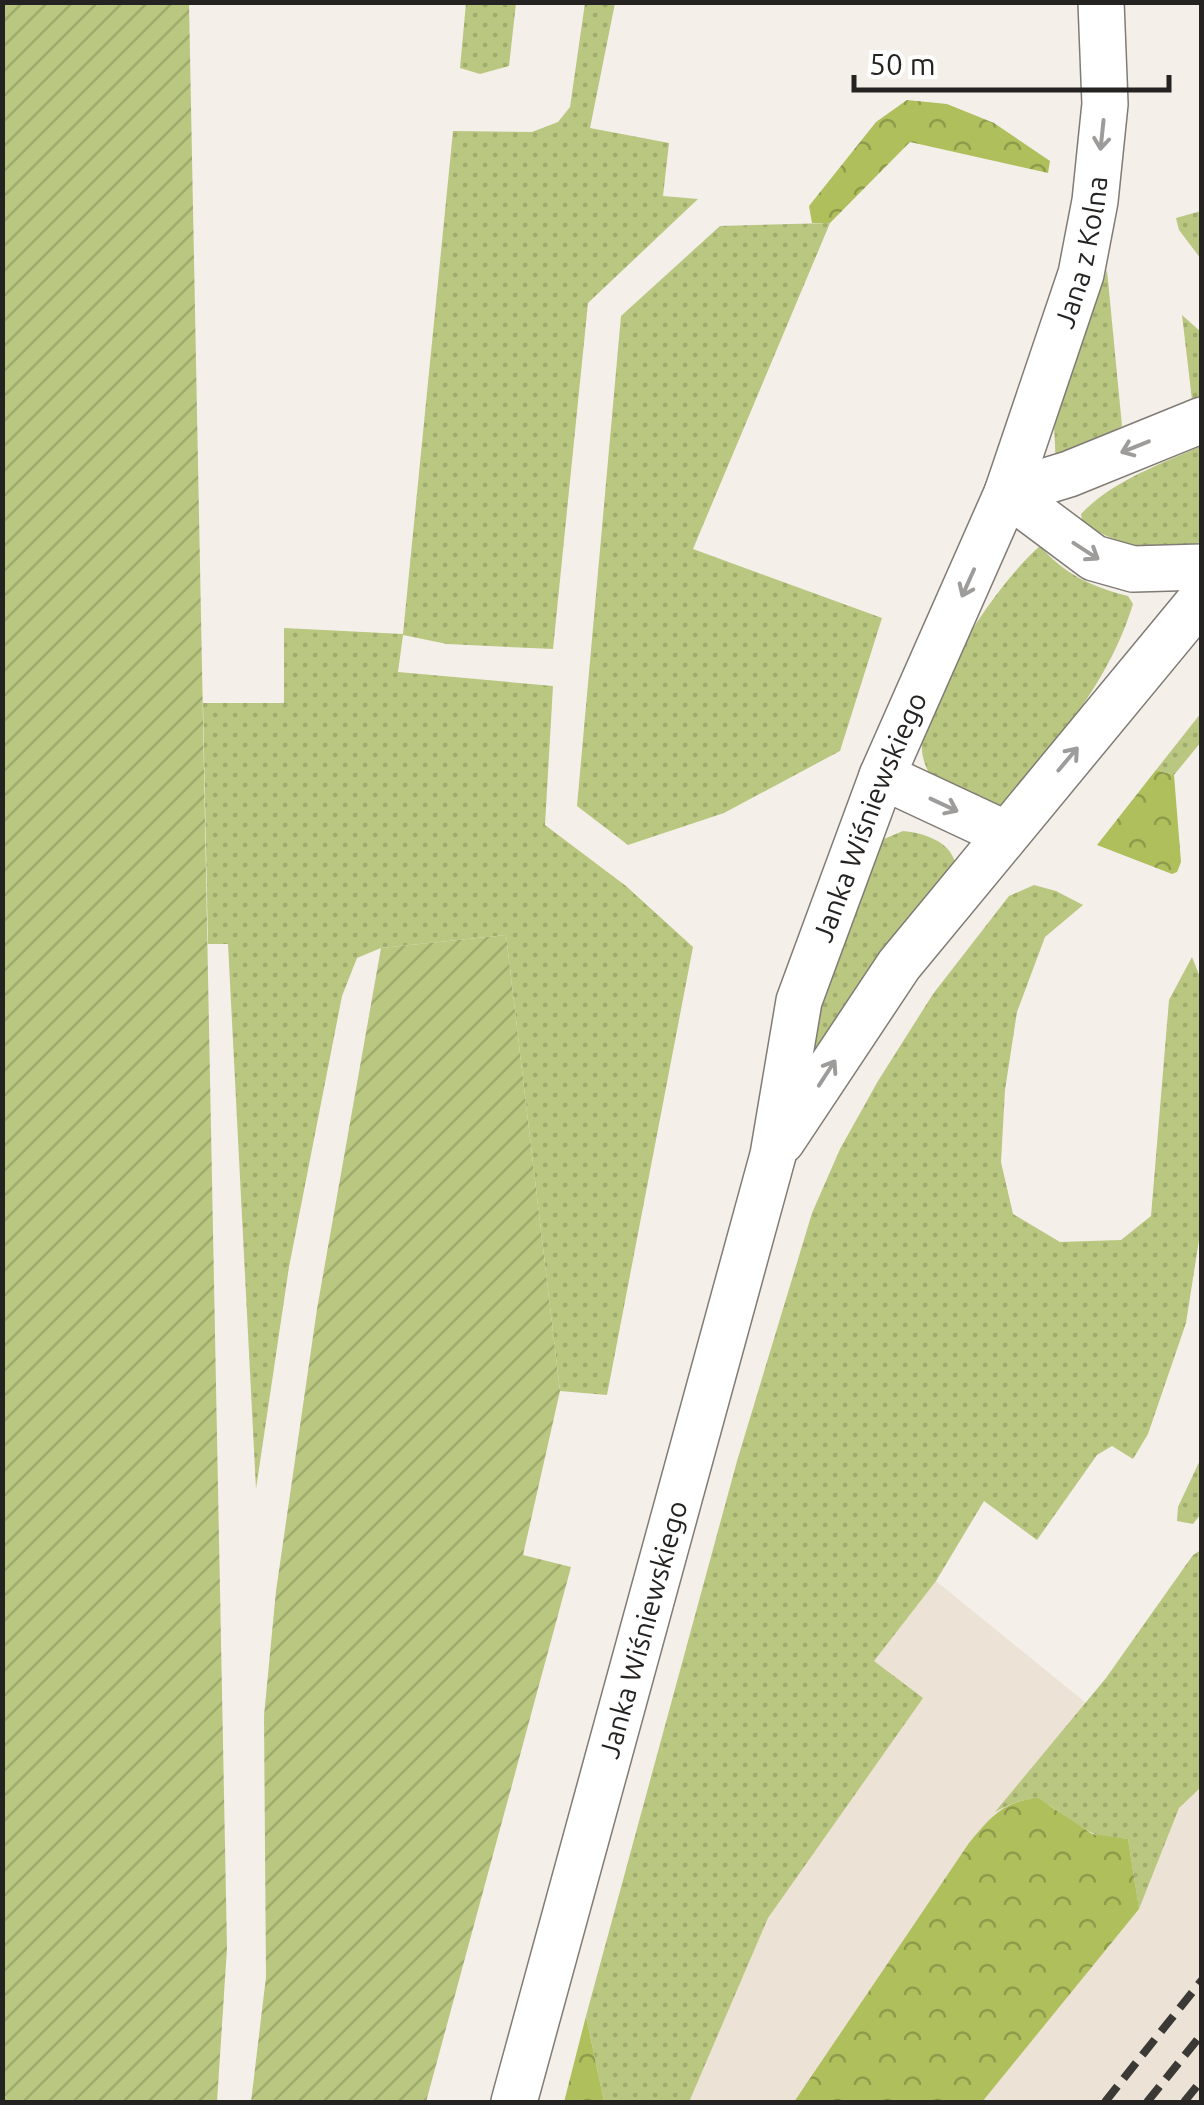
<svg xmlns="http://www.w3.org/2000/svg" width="1204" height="2105" viewBox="0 0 1204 2105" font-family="Ubuntu,sans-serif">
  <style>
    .built { fill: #ece2d5 }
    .grass { fill: url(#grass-dots) }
    .forest { fill: url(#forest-crowns) }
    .garden { fill: url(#garden-furrows) }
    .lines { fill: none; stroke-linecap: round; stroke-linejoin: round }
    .secondary-casing { stroke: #807b75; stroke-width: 48 }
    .secondary { stroke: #fff; stroke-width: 45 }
    .rail { stroke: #3b3936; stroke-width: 8; stroke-dasharray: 20 10; stroke-linecap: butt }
    .oneway { stroke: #9d9c9b }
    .labels { text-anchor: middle; stroke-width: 9; stroke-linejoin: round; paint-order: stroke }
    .street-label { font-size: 28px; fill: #252321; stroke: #fff }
  </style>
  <defs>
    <pattern id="grass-dots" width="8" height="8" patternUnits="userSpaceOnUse" patternTransform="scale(2.5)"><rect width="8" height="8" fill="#bac780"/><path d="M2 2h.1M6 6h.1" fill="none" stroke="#a0ab6e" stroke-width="1.8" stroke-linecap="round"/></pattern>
    <pattern id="forest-crowns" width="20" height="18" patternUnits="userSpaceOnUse" patternTransform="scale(2.5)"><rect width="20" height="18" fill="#aebf5b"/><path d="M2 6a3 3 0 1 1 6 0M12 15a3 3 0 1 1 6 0" fill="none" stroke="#8d9b4b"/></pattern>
    <pattern id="garden-furrows" width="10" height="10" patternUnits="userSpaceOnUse" patternTransform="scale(2.5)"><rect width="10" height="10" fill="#bac780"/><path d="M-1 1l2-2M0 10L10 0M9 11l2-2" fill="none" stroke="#a0ab6e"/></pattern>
  </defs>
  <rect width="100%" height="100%" fill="#f5efe9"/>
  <!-- built -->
  <path class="built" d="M936,1581L1188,1786L1201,1773V2102H584L702,1836Z"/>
  <!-- grass -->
  <path class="grass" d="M466,3H516L509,66L480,74L460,68Z
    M585,3H615L590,128L669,143L663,196L698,199L588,303L553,649L447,644L403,635L398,672L553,686L545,825L626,886L693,947L607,1395L560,1391L506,935L381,948L357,958L342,996L289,1267L256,1489L228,944H208L203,703H284V628L403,634L453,131L532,132L558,122L570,107Z
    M1201,211H1202L1201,259L1179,230L1176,218Z
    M830,223L693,549L882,618L840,751L724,813L628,845L577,806L621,316L720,226Z
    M1107,270L1122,426L1056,467L1054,425Z
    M1182,315L1201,332V395L1192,400Z
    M1201,446V542C1161,553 1114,548 1082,520L1081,514C1112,481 1161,464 1201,446Z
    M1040,546C1064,574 1092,587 1128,596L1133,604C1109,683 1055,744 1002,806L996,808L932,778C925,767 921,756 922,742C926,689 1000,580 1040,546Z
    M1201,713V742L1174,775L1156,770Z
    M903,831C924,833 949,841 955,862L802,1092L816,1022L879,841Z
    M1034,885L1056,891L1083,905L1045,937L1017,1012L1005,1090L1001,1162L1013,1214L1060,1242L1121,1240L1151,1216L1169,1000L1192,957L1202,982L1201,1227L1186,1323L1148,1434L1133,1459L1112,1446L1097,1455L1037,1540L984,1501L936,1581L874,1661L923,1698L768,1918L689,2102H604L586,2016L737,1461L812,1213L840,1149L878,1081L933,994L1009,896Z
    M1201,1458V1514L1193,1524L1177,1521L1178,1507Z
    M1201,1550V1787L1179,1808L1139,1909L1128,1839C1115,1838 1099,1837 1088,1831C1046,1809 1045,1784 995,1812L1106,1678L1193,1555Z"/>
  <!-- forest -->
  <path class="forest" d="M907,100L947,104L994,123L1050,161L1048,173L910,142L830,223H812L809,206L876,122Z
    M1156,770L1174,775L1181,862L1177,872L1172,874L1097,845Z
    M1038,1798L1092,1834L1128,1839L1139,1909L982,2102H794L969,1843C990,1818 1003,1801 1038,1798Z
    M586,2016L604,2102H564Z"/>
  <!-- garden -->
  <path class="garden" d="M3,2L189,3L227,1948L217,2102H3Z
    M506,935L560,1391L523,1555L571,1567L426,2102H251L266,1977L264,1716L276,1591L317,1309L381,948Z"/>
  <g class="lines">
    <defs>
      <g id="secondary">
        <path d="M1007,493L1094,558L1133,569L1202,567"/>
        <path d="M1007,493L1069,474L1202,420"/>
        <path d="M882,776L1006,834"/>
        <path d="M782,1141L899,965L1202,598"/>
        <path id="s1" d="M514,2102L773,1155L799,1001L882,776L1007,493L1081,274L1095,201L1105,104L1101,2"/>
      </g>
    </defs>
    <!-- secondary casing -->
    <use href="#secondary" class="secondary-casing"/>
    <!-- secondary -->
    <use href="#secondary" class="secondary"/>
    <!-- rail -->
    <path class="rail" d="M1105,2102L1202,1980
      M1147,2102L1202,2034
      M1184,2102L1202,2080"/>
  </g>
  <!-- one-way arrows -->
  <defs><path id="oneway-shaft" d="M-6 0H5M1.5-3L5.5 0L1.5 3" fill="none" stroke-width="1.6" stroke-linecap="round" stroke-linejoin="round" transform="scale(2.5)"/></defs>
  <g class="oneway">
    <use href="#oneway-shaft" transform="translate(1102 135) rotate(96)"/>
    <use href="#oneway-shaft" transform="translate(1135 447) rotate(158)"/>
    <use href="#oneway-shaft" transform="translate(1086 551) rotate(33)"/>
    <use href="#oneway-shaft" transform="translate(968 583) rotate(114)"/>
    <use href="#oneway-shaft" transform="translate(1068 759) rotate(-50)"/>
    <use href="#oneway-shaft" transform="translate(944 805) rotate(25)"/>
    <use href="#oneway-shaft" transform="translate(827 1073) rotate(-57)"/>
  </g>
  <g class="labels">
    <!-- street labels -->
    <g class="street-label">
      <text dy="10" stroke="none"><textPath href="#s1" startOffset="1940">Jana z Kolna</textPath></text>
      <text dy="10" stroke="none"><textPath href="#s1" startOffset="1335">Janka Wiśniewskiego</textPath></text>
      <text dy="10" stroke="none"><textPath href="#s1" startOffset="490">Janka Wiśniewskiego</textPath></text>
    </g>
  </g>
  <!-- border -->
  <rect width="1204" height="2105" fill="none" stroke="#252321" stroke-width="10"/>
  <!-- scale -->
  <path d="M854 75v15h315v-15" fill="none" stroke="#252321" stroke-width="5"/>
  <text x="869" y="75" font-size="30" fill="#252321" stroke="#ffffff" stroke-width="8" paint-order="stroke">50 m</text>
</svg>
